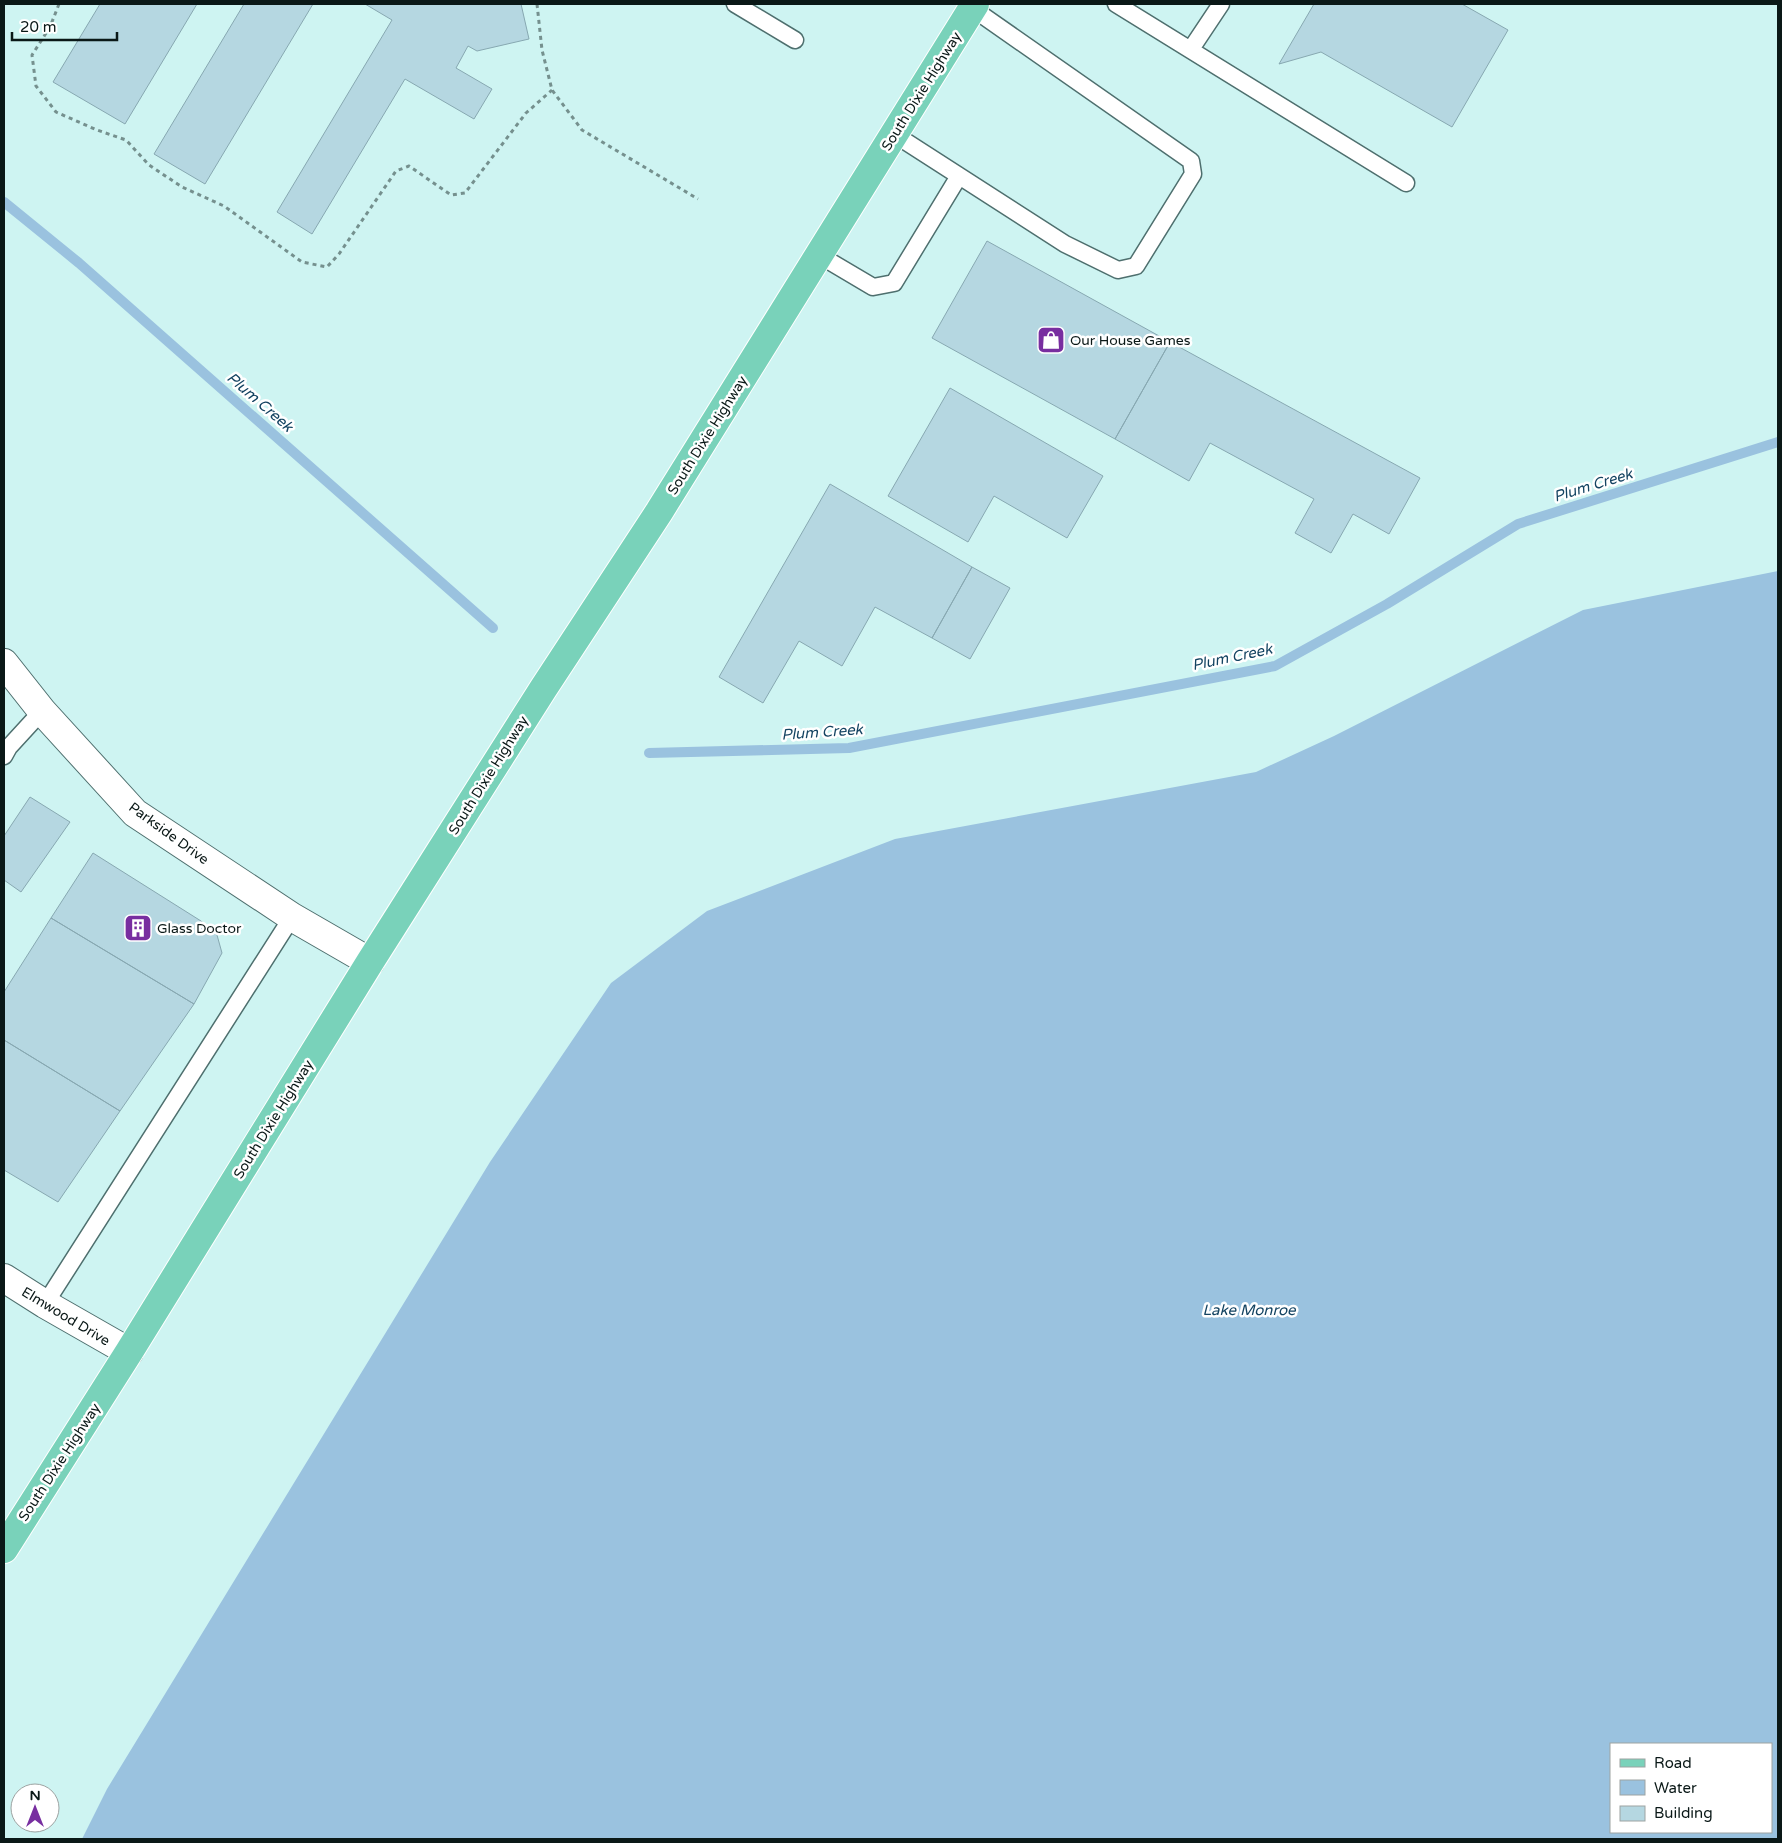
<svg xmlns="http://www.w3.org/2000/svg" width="1782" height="1843" viewBox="0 0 1782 1843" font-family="'Varela Round',sans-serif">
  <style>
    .water { fill: #9ac2df; fill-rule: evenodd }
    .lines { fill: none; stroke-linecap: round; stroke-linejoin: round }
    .stream { stroke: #9ac2df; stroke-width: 10 }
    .building { fill: #b5d7e1; stroke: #87a8b1 }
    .lane-casing { stroke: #4e6f6e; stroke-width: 19 }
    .street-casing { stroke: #4e6f6e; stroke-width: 30 }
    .primary-casing { stroke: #fff; stroke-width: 30 }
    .path { stroke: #75908e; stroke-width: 3; stroke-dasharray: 4 4; stroke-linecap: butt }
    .lane { stroke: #fff; stroke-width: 16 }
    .street { stroke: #fff; stroke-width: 28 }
    .primary { stroke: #79d2ba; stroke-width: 28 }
    .labels { text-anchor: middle; stroke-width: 5; stroke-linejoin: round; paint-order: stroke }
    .street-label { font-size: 14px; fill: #0a1817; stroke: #fff }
    .poi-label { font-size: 14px; fill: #0a1817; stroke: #fff; text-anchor: start }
    .water-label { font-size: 15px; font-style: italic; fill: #134361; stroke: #fff }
  </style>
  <rect width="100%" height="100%" fill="#cef4f2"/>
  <!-- water -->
  <path class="water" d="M1778,571V1839H82L107,1789L490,1162L611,983L707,911L895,839L1256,772L1334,736L1583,610ZM1611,1744H1771V1832H1611Z"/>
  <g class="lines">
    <!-- stream -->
    <path class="stream" d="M4,202L79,263L493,628
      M649,753L849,748L1275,666L1387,604L1518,524L1778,442"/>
  </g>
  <!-- building -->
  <path class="building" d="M100,4H197L125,124L53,82Z
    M244,4H313L205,184L154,154Z
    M365,4H521L529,39L477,51L468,46L456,68L492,89L474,119L405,79L312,234L277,212L392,20Z
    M1314,4H1462L1508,30L1452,127L1321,52L1279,64Z
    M987,241L1170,342L1115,439L932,338Z
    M1170,342L1420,478L1389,534L1353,514L1331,553L1295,533L1314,499L1210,443L1189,481L1115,439Z
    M950,388L1103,476L1067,538L994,496L968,542L888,496Z
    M830,484L972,567L932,638L875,607L842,666L799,641L763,703L719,677Z
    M972,567L1010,588L970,659L932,638Z
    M30,797L70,822L21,892L4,880V836Z
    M93,853L201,921L217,935L222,953L194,1004L51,918Z
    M51,918L194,1004L120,1111L4,1040V992Z
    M4,1040L120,1111L58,1202L4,1170Z"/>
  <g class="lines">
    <defs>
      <path id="lane" d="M735,4L795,40
        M1116,4L1406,183
        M1191,49L1221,4
        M894,134L1065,244L1118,270L1136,266L1193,174L1191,161L972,8
        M819,255L873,287L894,283L959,176
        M4,756L9,747L42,711
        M45,1304L292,917"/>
      <path id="street" d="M4,663L42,711L135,813L292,917L370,962
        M4,1278L45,1304L129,1352"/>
      <path id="primary" d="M4,1549L129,1352L370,962L543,689L659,512L975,4"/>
    </defs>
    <!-- lane casing -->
    <use href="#lane" class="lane-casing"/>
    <!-- street casing -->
    <use href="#street" class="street-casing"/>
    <!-- primary casing -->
    <use href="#primary" class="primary-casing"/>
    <!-- path -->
    <path class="path" d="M59,4L50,27L32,55L36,86L56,112L97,130L126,140L149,165L182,187L224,206L302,262L327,267L339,254L396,171L409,166L451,195L465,193L526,113L552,90
      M537,4L542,50L552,90L582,130L698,199"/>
    <!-- lane -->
    <use href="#lane" class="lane"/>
    <!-- street -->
    <use href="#street" class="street"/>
    <!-- primary -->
    <use href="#primary" class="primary"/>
  </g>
  <!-- icons -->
  <defs>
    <symbol id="shop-square" viewBox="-11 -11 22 22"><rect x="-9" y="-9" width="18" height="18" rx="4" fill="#782ea0" stroke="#fff"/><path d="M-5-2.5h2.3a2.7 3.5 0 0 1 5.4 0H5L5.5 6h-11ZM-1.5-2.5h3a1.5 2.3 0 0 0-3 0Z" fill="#fff"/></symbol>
    <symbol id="building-square" viewBox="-11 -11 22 22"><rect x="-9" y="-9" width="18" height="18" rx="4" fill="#782ea0" stroke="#fff"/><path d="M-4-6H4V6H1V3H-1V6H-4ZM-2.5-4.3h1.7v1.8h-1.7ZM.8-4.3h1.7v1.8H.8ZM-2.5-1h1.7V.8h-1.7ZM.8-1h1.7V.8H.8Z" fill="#fff"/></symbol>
  </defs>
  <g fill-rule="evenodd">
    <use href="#shop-square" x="1035" y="324" width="32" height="32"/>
    <use href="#building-square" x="122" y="912" width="32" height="32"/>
  </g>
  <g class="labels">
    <!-- street labels -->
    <g class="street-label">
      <text transform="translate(921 91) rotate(-58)" y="5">South Dixie Highway</text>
      <text transform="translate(707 435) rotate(-58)" y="5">South Dixie Highway</text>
      <text transform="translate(488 775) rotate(-58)" y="5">South Dixie Highway</text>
      <text transform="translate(169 833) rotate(36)" y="5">Parkside Drive</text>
      <text transform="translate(273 1119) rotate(-58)" y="5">South Dixie Highway</text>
      <text transform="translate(66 1316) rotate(31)" y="5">Elmwood Drive</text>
      <text transform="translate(59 1462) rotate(-57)" y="5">South Dixie Highway</text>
    </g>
    <!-- poi labels -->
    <g class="poi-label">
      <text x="1070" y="345">Our House Games</text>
      <text x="157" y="933">Glass Doctor</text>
    </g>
    <!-- water labels -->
    <g class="water-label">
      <text transform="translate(260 402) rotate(41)" y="5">Plum Creek</text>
      <text transform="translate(1593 485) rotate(-17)" y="5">Plum Creek</text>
      <text transform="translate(1232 657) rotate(-12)" y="5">Plum Creek</text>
      <text transform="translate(822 732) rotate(-4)" y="5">Plum Creek</text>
      <text x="1249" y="1315">Lake Monroe</text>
    </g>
  </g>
  <!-- border -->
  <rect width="1782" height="1843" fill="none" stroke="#0a1817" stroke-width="10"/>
  <!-- legend -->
  <rect x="1610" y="1743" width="162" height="90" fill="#ffffff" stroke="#9da3a2"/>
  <rect x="1620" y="1759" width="25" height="8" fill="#79d2ba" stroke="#9da3a2"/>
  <text x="1654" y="1768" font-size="15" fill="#0a1817">Road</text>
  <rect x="1620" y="1780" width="25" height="15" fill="#9ac2df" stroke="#9da3a2"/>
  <text x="1654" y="1793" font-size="15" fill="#0a1817">Water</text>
  <rect x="1620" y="1806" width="25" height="15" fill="#b5d7e1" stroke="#9da3a2"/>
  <text x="1654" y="1818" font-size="15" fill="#0a1817">Building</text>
  <!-- north arrow -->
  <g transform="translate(35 1808)"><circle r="24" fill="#ffffff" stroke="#9da3a2"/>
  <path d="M0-4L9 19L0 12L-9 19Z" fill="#782ea0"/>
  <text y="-8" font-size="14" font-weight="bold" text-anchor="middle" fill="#0a1817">N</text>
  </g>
  <!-- scale -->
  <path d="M12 32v8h105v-8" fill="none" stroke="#0a1817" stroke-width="2.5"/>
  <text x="20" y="32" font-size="15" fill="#0a1817" stroke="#ffffff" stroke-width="4" paint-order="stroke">20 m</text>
</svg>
